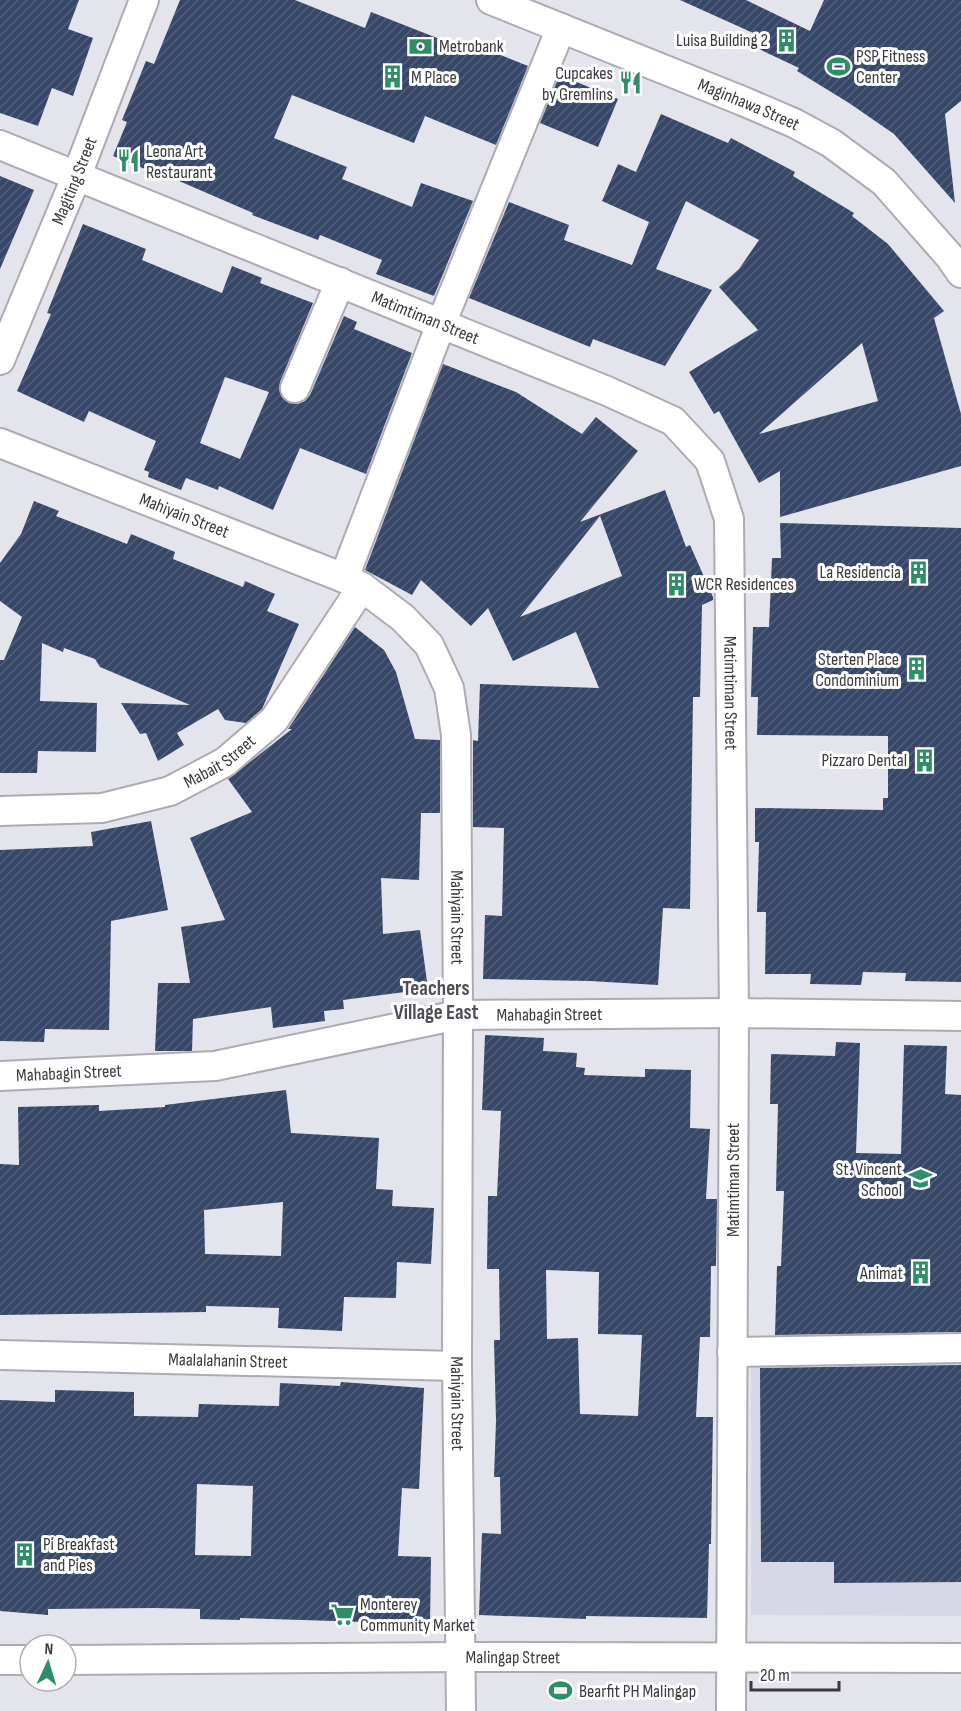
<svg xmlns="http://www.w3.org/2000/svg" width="961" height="1711" viewBox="0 0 961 1711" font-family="'Sofia Sans Condensed',sans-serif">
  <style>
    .built { fill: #d8d7e7 }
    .building { fill: url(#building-hatch); fill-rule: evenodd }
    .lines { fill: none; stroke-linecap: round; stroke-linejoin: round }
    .minor-casing { stroke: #acabb4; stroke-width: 32 }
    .minor { stroke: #fff; stroke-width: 28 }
    .labels { text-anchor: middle; stroke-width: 6; stroke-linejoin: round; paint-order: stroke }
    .poi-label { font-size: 18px; fill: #3a393d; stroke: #fff; text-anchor: start }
    .street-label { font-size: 18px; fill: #3a393d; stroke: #fff }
    .quarter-label { font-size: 21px; font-weight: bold; fill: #4f4e55; stroke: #fff }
  </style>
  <defs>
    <pattern id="building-hatch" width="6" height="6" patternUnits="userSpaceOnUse" patternTransform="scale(1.5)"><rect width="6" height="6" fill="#364768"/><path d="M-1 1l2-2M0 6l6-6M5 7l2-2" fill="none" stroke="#52607b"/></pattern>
  </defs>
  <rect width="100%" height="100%" fill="#e4e4ed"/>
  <!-- built -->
  <path class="built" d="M751,1343H961V1616L751,1615Z"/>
  <!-- building -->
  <path class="building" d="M0,0H79L68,29L93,38L73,96L52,88L38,126L0,113Z
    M180,0H295L365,28L371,12L465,49L468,42L528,66L496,145L425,116L414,143L292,95L274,138L347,167L342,179L412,207L421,183L473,201L434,296L376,274L382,260L320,235L318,240L252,215L253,213L156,171L155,173L113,156L127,122L122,120L146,61L154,64Z
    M680,0H746L810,31L824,0H961V101L945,114L955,203L894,134L849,103L797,71L799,68L757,48L762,37Z
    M562,76L618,99L598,147L540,123L558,79L560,80Z
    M661,114L728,143L731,138L795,172L793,176L854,213L852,216L888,244L944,311L934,318L961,414V466L780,517V471L759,483L719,411L714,414L689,372L758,330L719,287L739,269L759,240L686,201L656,269L712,290L665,366L593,339L590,347L469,298L509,202L569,225L564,240L632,265L649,222L602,201L618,164L636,172ZM862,343L878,401L759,434Z
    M0,176L34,190L0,269Z
    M83,224L146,249L142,260L222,293L232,266L262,278L260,283L313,303L280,382L279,389L282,397L289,403L298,404L305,401L310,395L344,316L357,322L354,329L412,353L366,474L300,448L273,510L219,486L218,490L186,478L181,490L148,477L149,472L144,470L156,441L89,411L84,422L17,391L51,314L47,313ZM225,377L269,392L240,459L200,443Z
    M443,364L516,392L582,434L596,417L638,451L580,522L665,490L686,547L690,545L713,597V600L702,605L700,697H693L690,909L663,908L658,985L590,981L483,979L485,915L502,916L504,828L473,827V740L478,741L480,684L599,688L576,632L513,661L488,608L471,626L421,580L412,595L365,570ZM600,516L622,576L520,617Z
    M34,501L59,511L56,516L127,544L131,534L175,552L173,559L243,587L245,581L275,594L267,611L299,624L262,709L246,723L225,720L218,709L177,733L184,745L158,761L146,733L140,734L121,703L190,705L100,667L95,659L64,648L63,652L42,643L40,701L97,703L96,752L38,751L37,773H0V660H4L22,617L0,601V563L21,534Z
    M780,523L961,528V982L905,981L906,973L863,972L861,985L810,984L811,974H765L766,912H757L759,842H755V808L883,810V798H888V736L757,735L758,697H751L753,627H769L772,558H781Z
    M355,627L384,650L396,672L415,739L440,740V813H421L419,880L381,878L383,934L420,930L428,989L343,1000L344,1009L324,1011L325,1021L273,1028L271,1007L193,1019L192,1051H155L158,983H190L181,927L225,920L190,838L252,812L228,779L292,729H288Z
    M151,821L168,910L111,921L109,1030L45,1029L44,1042L0,1041V850L93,846L91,832Z
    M485,1035L544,1038L543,1051L577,1053L576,1067L585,1068L584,1075L645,1077V1069L691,1070L690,1128L710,1129L706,1199H717L716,1266H711L710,1337H700L696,1417H713L711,1544H709L707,1618L586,1616V1619L479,1615L482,1533L501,1534L500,1477H494L496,1421L494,1340H500L499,1269H487L488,1196H497L501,1111L482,1110ZM546,1270L599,1272L598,1334L642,1335L638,1416L580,1414L578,1338L547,1339Z
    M836,1042L860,1043L856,1153L901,1154L904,1045L947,1046L945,1094L961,1095V1332L775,1335L777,1266H781L784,1191H776L778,1104H770L771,1054L835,1056Z
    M286,1090L291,1133L379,1138L376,1189L393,1190L392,1206L434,1208L431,1264L397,1262L396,1298L344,1297L342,1331L278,1328L279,1308L206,1306V1312L0,1315V1164L19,1165L18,1107L99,1105V1111L165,1107V1105ZM283,1202L281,1256L205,1254L204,1210Z
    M961,1365V1582L834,1583V1562H761L760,1368Z
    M341,1382L424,1388L419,1489L402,1488L398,1556L431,1557L430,1624L240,1618V1620L200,1619V1609L154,1608L48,1609V1615L0,1611V1400L55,1402V1390L134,1392V1416L198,1417L199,1404L279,1406L280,1383L340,1386ZM197,1484L253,1486L251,1556L195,1555Z"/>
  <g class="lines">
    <defs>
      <g id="minor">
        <path id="s1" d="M491,0L745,102L794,123L831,143L884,182L950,257L961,273"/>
        <path id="s2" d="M0,145L607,391L673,421L710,461L729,519L734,1013L731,1711"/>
        <path id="s3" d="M0,360L77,175L144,0"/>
        <path d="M295,388L340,282"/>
        <path id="s4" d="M0,443L344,578L362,587L403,618L429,645L449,688L456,735L458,1015L457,1366L461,1711"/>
        <path d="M344,578L441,324L561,28"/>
        <path id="s5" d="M0,811L102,808L170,791L225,762L274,720L362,587"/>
        <path id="s6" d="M0,1076L215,1066L458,1015L734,1013L961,1016"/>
        <path d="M732,1352L961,1348"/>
        <path id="s7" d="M0,1355L457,1366"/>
        <path d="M0,1660H30"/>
        <path id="s8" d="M66,1660L461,1657L961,1658"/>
      </g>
    </defs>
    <!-- minor casing -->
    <use href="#minor" class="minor-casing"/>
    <!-- minor -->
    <use href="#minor" class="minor"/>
  </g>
  <!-- icons -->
  <defs>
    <symbol id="building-bare" viewBox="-9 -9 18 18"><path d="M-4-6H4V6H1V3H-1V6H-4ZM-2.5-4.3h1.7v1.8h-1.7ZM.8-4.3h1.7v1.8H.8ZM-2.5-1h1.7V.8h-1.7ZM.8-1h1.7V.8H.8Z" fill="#2e8e68" stroke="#fff" stroke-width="2.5" paint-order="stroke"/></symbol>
    <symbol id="bank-bare" viewBox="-9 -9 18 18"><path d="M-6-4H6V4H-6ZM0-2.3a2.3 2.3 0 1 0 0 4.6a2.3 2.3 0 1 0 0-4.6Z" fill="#2e8e68" stroke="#fff" stroke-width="2.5" paint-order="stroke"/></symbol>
    <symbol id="stadium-bare" viewBox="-9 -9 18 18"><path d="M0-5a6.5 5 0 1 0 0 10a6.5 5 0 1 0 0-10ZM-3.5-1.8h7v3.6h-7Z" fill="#2e8e68" stroke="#fff" stroke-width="2.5" paint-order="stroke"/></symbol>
    <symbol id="restaurant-bare" viewBox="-9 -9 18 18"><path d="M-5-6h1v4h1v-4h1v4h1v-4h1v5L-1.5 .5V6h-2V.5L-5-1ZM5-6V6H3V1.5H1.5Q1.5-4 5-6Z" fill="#2e8e68" stroke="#fff" stroke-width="2.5" paint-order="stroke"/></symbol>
    <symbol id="school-bare" viewBox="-9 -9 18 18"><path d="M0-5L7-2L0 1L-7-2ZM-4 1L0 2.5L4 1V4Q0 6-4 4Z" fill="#2e8e68" stroke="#fff" stroke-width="2.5" paint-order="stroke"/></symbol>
    <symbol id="supermarket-bare" viewBox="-9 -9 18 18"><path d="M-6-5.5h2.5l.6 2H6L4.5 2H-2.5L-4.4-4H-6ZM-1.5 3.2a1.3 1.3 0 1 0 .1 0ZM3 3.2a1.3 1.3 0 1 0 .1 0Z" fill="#2e8e68" stroke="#fff" stroke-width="2.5" paint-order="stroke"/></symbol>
  </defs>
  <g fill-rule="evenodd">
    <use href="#building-bare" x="770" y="24" width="33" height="33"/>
    <use href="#bank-bare" x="404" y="30" width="33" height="33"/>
    <use href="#stadium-bare" x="822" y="50" width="33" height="33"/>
    <use href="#building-bare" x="376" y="60" width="33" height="33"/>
    <use href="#restaurant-bare" x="614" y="66" width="33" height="33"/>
    <use href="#restaurant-bare" x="112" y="144" width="33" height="33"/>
    <use href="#building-bare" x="902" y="556" width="33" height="33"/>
    <use href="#building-bare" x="660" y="568" width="33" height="33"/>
    <use href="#building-bare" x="900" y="652" width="33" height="33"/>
    <use href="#building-bare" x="908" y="744" width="33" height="33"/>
    <use href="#school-bare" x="904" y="1162" width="33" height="33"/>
    <use href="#building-bare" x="904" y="1256" width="33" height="33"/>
    <use href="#building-bare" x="8" y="1538" width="33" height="33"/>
    <use href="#supermarket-bare" x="326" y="1598" width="33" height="33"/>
    <use href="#stadium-bare" x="544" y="1674" width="33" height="33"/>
  </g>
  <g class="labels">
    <!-- poi labels -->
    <g class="poi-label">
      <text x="768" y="46" text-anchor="end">Luisa Building 2</text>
      <text x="439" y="52">Metrobank</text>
      <text x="856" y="62">PSP Fitness<tspan x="856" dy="21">Center</tspan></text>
      <text x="613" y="79" text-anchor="end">Cupcakes<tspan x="613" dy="21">by Gremlins</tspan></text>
      <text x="411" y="83">M Place</text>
      <text x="146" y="157">Leona Art<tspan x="146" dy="21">Restaurant</tspan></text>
      <text x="901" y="578" text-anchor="end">La Residencia</text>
      <text x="694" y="590">WCR Residences</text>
      <text x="899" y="665" text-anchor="end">Sterten Place<tspan x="899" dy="21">Condominium</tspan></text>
      <text x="907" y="766" text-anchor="end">Pizzaro Dental</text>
      <text x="902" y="1175" text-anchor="end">St. Vincent<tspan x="902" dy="21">School</tspan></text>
      <text x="903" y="1279" text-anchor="end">Animat</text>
      <text x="43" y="1550">Pi Breakfast<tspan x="43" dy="21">and Pies</tspan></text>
      <text x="360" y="1610">Monterey<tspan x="360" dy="21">Community Market</tspan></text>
      <text x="579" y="1697">Bearfit PH Malingap</text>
    </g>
    <!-- street labels -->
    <g class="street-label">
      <text dy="6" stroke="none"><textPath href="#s1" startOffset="278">Maginhawa Street</textPath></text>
      <text dy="6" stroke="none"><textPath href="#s3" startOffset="194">Magiting Street</textPath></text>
      <text dy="6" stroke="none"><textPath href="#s2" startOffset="459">Matimtiman Street</textPath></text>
      <text dy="6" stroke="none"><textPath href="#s4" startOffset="198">Mahiyain Street</textPath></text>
      <text dy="6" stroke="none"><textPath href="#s2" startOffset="1017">Matimtiman Street</textPath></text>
      <text dy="6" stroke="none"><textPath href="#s5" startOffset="230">Mabait Street</textPath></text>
      <text dy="6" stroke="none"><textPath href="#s4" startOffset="756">Mahiyain Street</textPath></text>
      <text dy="6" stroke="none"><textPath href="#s6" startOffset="555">Mahabagin Street</textPath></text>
      <text dy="6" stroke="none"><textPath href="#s6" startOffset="69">Mahabagin Street</textPath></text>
      <text transform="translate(733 1180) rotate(-90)" y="6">Matimtiman Street</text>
      <text dy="6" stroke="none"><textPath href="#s7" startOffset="228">Maalalahanin Street</textPath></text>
      <text dy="6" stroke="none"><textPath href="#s4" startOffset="1242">Mahiyain Street</textPath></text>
      <text dy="6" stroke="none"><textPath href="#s8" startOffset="447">Malingap Street</textPath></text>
    </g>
    <!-- quarter labels -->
    <g class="quarter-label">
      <text x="436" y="995">Teachers<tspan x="436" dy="24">Village East</tspan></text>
    </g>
  </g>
  <!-- north arrow -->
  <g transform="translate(48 1663) rotate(4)"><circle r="28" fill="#ffffff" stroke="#b0b0b1" stroke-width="1.5"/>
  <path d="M0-4.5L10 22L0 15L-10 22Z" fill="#2e8e68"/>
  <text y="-9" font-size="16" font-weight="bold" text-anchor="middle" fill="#3a393d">N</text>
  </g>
  <!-- scale -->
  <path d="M751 1681v9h88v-9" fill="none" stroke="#3a393d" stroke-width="3"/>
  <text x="760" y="1681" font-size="18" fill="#3a393d" stroke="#ffffff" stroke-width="4.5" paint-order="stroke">20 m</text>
</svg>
